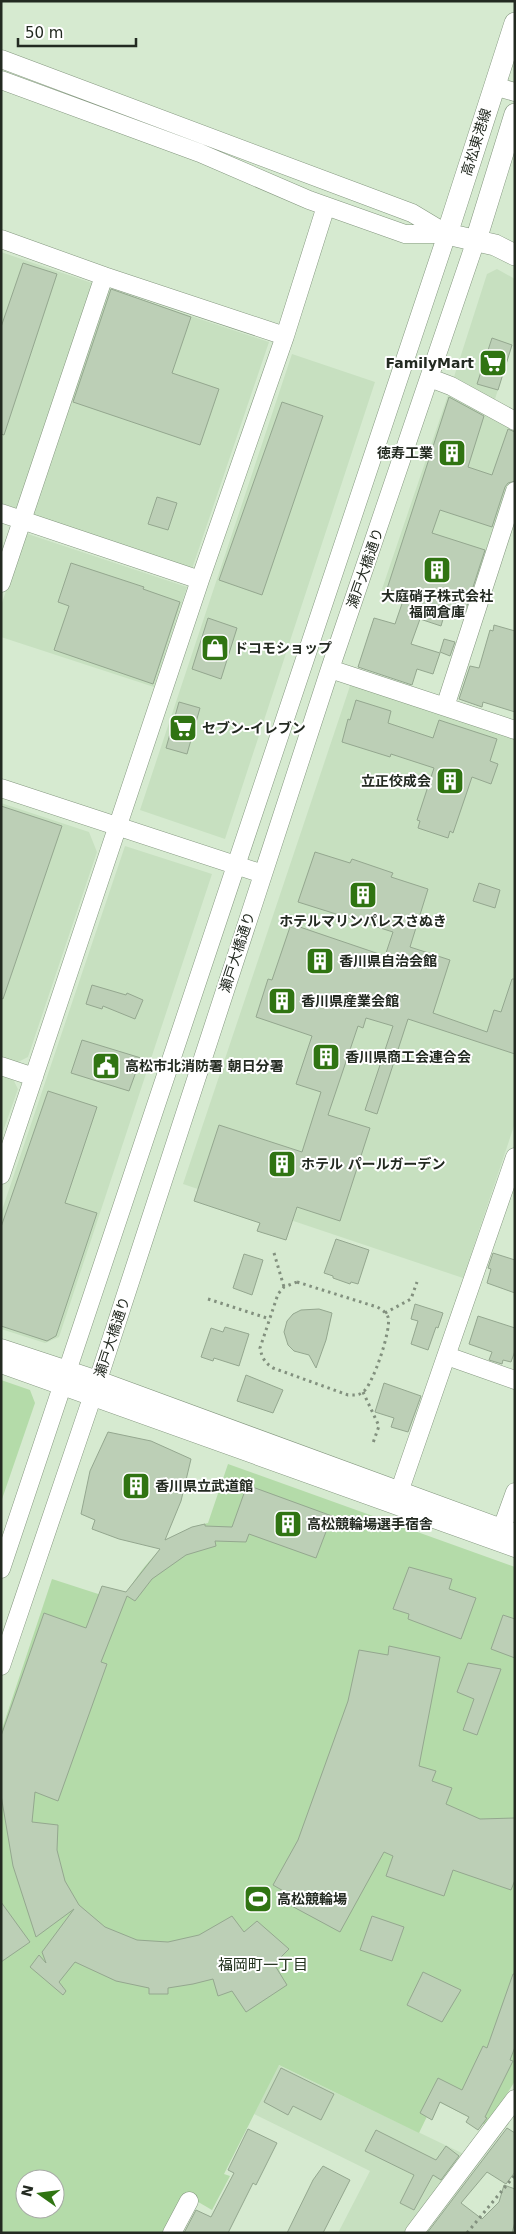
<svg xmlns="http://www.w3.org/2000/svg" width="516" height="2234" viewBox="0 0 516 2234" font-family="'DejaVu Sans','Noto Sans JP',sans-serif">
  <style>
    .built { fill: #c7e0c0 }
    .green { fill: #b4dba9; fill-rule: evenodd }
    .building { fill: #bccfb6; stroke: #94a78f }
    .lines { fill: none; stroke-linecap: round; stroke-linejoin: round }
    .minor-casing { stroke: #84977f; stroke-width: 19 }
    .major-casing { stroke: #84977f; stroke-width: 22 }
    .path { stroke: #82907e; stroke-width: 3; stroke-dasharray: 2.5 4; stroke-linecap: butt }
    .minor { stroke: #fff; stroke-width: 18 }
    .major { stroke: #fff; stroke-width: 21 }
    .labels { text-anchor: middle; stroke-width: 4; stroke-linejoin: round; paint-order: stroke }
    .street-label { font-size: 14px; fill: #232a21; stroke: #fff }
    .poi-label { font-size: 14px; font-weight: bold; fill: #232a21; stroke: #fff; text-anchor: start }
    .neighbourhood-label { font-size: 15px; fill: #202f1b; stroke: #fff }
  </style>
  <rect width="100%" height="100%" fill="#d6ead0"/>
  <!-- built -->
  <path class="built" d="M1,252L95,284L18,509L1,503Z
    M497,269L515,279V338L494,402L453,380L487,274Z
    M107,288L269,342L192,569L31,514Z
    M292,354L375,382L225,839L140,810Z
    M449,392L515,429V476L467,617L382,589Z
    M25,533L187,587L154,687L1,637V606Z
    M351,683L515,738V1123L463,1278L183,1184Z
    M1,803L89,832L97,852L28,1057L14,1064L1,1060Z
    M125,846L212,874L59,1337L45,1343L1,1329V1213Z
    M1,1073L12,1077L18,1089L1,1137Z
    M278,2065L466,2155L404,2233H338L370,2171L254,2114Z"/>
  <!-- green -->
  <path class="green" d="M1,1380L30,1390L35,1403L1,1502Z
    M228,1464L515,1567V2081L487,2126L435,2100L419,2133L279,2065L224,2174L230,2176L212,2210L188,2196L169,2233H1V1732L52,1579L123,1602C132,1578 160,1546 182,1532C190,1527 199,1525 208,1523ZM25,2179H55V2209H25Z"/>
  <!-- building -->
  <path class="building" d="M23,263L57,274L4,435L1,434V327Z
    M111,289L191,317L172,373L219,389L200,445L73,402Z
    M492,338L512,345L498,390L477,384Z
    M449,397L484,416L468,467L492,475L508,429L515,432V481L508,483L505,487L492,527L440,510L432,533L485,550L464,615L446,609L441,626L420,619L411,644L440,653L433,674L417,669L412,685L358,667L374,618L395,624L405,595L387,589Z
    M282,402L323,416L262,595L219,580Z
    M157,497L177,503L168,530L148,524Z
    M71,563L144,587L143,589L180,602L153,684L54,650L69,606L58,602Z
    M208,618L237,628L221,679L192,669Z
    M494,625L515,631V712L483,702L482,707L459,699L470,666L479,668L490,630L493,631Z
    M444,639L455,642L450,656L440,652Z
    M356,700L391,711L388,723L433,738L439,720L497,739L490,761L498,764L491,784L472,777L453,833L450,831L448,838L418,828L420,821L417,820L434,768L391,754L390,757L342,742L348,719L350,720Z
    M179,702L200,708L187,754L166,748Z
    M1,806L62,826L3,999L1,998Z
    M315,852L350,863L352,859L393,873L391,877L428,889L410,947L450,960L433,1013L487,1032L494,1010L501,1012L512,979H515V1054L408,1019L377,1114L365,1110L393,1026L366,1018L363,1028L358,1026L328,1115L370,1128L340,1221L297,1207L286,1240L257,1231L260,1223L194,1201L219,1125L302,1152L321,1092L296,1084L312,1036L256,1017L268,979L272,980L291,924L385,956L393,932L298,902Z
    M479,883L500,890L495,908L473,901Z
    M92,985L126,995L127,993L143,1000L135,1019L103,1006L102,1009L86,1004Z
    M82,1040L141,1058L129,1091L71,1073Z
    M48,1091L97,1107L65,1203L97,1213L56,1336L47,1341L1,1326V1227Z
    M336,1239L369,1250L358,1284L351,1282L350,1284L333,1278V1276L324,1273Z
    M493,1253L515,1260V1293L487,1283L491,1269L488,1268Z
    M244,1254L263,1260L252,1295L233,1288Z
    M415,1304L443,1313L438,1328L436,1327L428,1350L411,1344L418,1321L411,1319Z
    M319,1309L332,1313L326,1340L316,1368L309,1355L294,1351L288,1345L284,1332L287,1321L293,1314L301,1310Z
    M478,1316L515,1328V1351L511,1362L503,1360L502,1364L489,1360L492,1352L469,1344Z
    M225,1327L249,1334L239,1366L214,1358L213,1361L201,1357L211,1328L223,1332Z
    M246,1375L283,1390L273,1413L237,1401Z
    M384,1383L421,1396L408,1432L391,1427L394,1418L375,1412Z
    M108,1432L151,1441L191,1459L181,1501L165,1540L192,1527L205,1524V1526L232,1527L247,1485L332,1516L316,1558L249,1534L246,1542L215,1541L216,1546L186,1555L152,1579L135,1601L127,1596L101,1662L107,1664L58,1801L35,1792L32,1822L58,1825L57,1850L65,1881L79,1905L105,1927L137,1940L168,1942L199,1935L232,1916L244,1932L257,1921L289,1949L274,1964L287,1985L246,2012L232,1991L218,1996L213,1979L193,1984L168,1988V1994H149V1988L116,1981L75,1962L59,1982L66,1991L63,1995L30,1967L39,1955L46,1963L42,1952L74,1909L36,1937L13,1866L1,1795V1736L44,1613L86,1628L102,1586L126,1592L160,1549L119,1539L92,1529L95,1520L81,1514L90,1471Z
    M409,1567L452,1579L449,1589L476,1598L461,1639L408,1619L409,1614L393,1609Z
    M503,1615L515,1619V1658L491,1649Z
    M389,1646L440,1657L419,1766L436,1771L432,1781L452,1788L446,1804L480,1819L515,1818V1880L511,1890L453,1870L444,1896L386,1876L393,1856L384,1852L340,1932L288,1904L292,1896L273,1885L298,1840L348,1701L359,1650L388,1655Z
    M468,1663L501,1669L477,1735L463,1730L474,1699L457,1692Z
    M1,1902L30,1942L1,1962Z
    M372,1916L404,1927L392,1961L360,1950Z
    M423,1972L461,1990L442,2022L407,2005Z
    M513,1974H515V2047L510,2060L513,2061L485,2117L487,2118L478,2130L466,2122L469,2117L440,2102L432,2120L420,2113L438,2078L462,2090L483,2046L487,2048Z
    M281,2068L334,2094L321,2120L293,2106L288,2115L264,2102Z
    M507,2128L515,2133V2172L506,2184L487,2172L461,2203L482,2219L499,2202L504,2185L515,2189V2222L512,2233H427Z
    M248,2129L277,2143L256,2185L253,2183L228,2233H184L196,2210L211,2217L234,2173L228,2170Z
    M376,2130L436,2160L446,2146L459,2156L441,2180L433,2175L414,2210L400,2203L414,2175L365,2151Z
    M323,2166L350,2180L323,2233H287L313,2180Z"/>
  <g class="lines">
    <defs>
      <path id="minor" d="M1,59L412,213L447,234
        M1,80L200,153L309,200L405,234H447
        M494,86L515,92
        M1,239L104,276L285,336
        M430,378L451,386L515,421
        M1,513L200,580
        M1,583L104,276
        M330,669L515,730
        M445,707L515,491
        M1,788L263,874
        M1,1066L34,1077
        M1,1175L200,580L285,336L326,206
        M1,1348L98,1380L515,1533
        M447,1356L515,1380
        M1,1364L515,1548
        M396,1501L515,1157
        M502,1528L515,1492
        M1,1569L447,234
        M1,1666L98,1380L330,669L476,240
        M172,2233L189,2201
        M414,2233L515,2099"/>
      <path id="major" d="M515,23L447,234L495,245L515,255
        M476,240L515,114"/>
    </defs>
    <!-- minor casing -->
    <use href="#minor" class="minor-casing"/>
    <!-- major casing -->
    <use href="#major" class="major-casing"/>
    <!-- path -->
    <path class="path" d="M274,1253L284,1287
      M297,1282L377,1307C381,1309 386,1312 388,1317C392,1328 373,1385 363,1392C358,1396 354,1395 348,1395L273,1368C265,1363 262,1358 260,1348L278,1294L284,1287Z
      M208,1299L270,1319
      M385,1313L411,1299L417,1282
      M363,1392L379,1426L373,1443
      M467,2233L515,2175"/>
    <!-- minor -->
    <use href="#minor" class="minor"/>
    <!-- major -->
    <use href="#major" class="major"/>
  </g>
  <!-- icons -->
  <defs>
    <symbol id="supermarket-square" viewBox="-11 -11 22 22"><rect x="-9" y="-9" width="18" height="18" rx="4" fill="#307412" stroke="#fff"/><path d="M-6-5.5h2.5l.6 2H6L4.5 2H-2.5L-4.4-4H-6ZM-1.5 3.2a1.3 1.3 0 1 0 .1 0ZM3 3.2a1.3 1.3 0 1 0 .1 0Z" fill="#fff"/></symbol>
    <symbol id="building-square" viewBox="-11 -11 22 22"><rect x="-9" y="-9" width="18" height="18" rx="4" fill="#307412" stroke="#fff"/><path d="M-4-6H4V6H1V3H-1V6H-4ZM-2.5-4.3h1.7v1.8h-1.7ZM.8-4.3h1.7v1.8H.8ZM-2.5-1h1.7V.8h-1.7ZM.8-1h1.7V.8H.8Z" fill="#fff"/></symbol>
    <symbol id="shop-square" viewBox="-11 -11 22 22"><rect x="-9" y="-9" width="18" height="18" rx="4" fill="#307412" stroke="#fff"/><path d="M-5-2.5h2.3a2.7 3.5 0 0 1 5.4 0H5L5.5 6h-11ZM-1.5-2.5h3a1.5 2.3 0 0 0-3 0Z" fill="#fff"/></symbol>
    <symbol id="civic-square" viewBox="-11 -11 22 22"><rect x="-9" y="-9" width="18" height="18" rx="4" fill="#307412" stroke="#fff"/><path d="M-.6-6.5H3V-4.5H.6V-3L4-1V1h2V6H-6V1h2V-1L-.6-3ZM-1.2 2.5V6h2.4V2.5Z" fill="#fff"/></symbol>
    <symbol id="stadium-square" viewBox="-11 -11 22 22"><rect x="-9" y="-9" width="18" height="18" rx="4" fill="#307412" stroke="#fff"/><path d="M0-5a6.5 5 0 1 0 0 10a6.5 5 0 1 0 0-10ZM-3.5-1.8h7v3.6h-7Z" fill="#fff"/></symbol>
  </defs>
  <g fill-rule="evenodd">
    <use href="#supermarket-square" x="477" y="347" width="32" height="32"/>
    <use href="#building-square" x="436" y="437" width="32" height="32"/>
    <use href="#building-square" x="421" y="554" width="32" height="32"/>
    <use href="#shop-square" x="199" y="632" width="32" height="32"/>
    <use href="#supermarket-square" x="167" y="712" width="32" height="32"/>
    <use href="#building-square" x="434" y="765" width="32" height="32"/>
    <use href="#building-square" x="347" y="879" width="32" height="32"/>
    <use href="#building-square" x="304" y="945" width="32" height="32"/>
    <use href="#building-square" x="266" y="985" width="32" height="32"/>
    <use href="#building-square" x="310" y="1041" width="32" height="32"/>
    <use href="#civic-square" x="90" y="1050" width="32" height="32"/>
    <use href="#building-square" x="266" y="1148" width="32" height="32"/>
    <use href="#building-square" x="120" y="1470" width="32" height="32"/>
    <use href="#building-square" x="272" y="1508" width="32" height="32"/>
    <use href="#stadium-square" x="242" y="1883" width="32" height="32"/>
  </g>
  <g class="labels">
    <!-- street labels -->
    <g class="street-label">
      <text transform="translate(476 142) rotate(-73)" y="5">高松東港線</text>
      <text transform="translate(365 568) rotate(-71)" y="5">瀬戸大橋通り</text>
      <text transform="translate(237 952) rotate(-72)" y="5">瀬戸大橋通り</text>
      <text transform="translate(112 1337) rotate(-72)" y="5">瀬戸大橋通り</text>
    </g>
    <!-- poi labels -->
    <g class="poi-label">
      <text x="474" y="368" text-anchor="end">FamilyMart</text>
      <text x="433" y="458" text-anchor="end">徳寿工業</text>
      <text x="437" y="601" text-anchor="middle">大庭硝子株式会社<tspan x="437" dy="16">福岡倉庫</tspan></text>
      <text x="234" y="653">ドコモショップ</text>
      <text x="202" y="733">セブン-イレブン</text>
      <text x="431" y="786" text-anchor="end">立正佼成会</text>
      <text x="363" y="926" text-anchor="middle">ホテルマリンパレスさぬき</text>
      <text x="339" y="966">香川県自治会館</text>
      <text x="301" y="1006">香川県産業会館</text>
      <text x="345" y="1062">香川県商工会連合会</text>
      <text x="125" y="1071">高松市北消防署 朝日分署</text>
      <text x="301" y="1169">ホテル パールガーデン</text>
      <text x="155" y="1491">香川県立武道館</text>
      <text x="307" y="1529">高松競輪場選手宿舎</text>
      <text x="277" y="1904">高松競輪場</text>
    </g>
    <!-- neighbourhood labels -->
    <g class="neighbourhood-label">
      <text x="263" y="1970">福岡町一丁目</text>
    </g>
  </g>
  <!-- border -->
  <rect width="516" height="2234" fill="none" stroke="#232a21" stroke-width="5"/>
  <!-- north arrow -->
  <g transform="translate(40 2194) rotate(284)"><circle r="24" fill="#ffffff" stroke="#a7aaa6"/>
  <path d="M0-4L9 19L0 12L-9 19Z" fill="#307412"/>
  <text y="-8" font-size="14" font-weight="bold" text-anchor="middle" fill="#232a21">N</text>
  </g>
  <!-- scale -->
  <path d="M18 38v8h118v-8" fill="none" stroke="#232a21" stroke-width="2.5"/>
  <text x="25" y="38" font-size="15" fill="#232a21" stroke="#ffffff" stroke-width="4" paint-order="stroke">50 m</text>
</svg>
